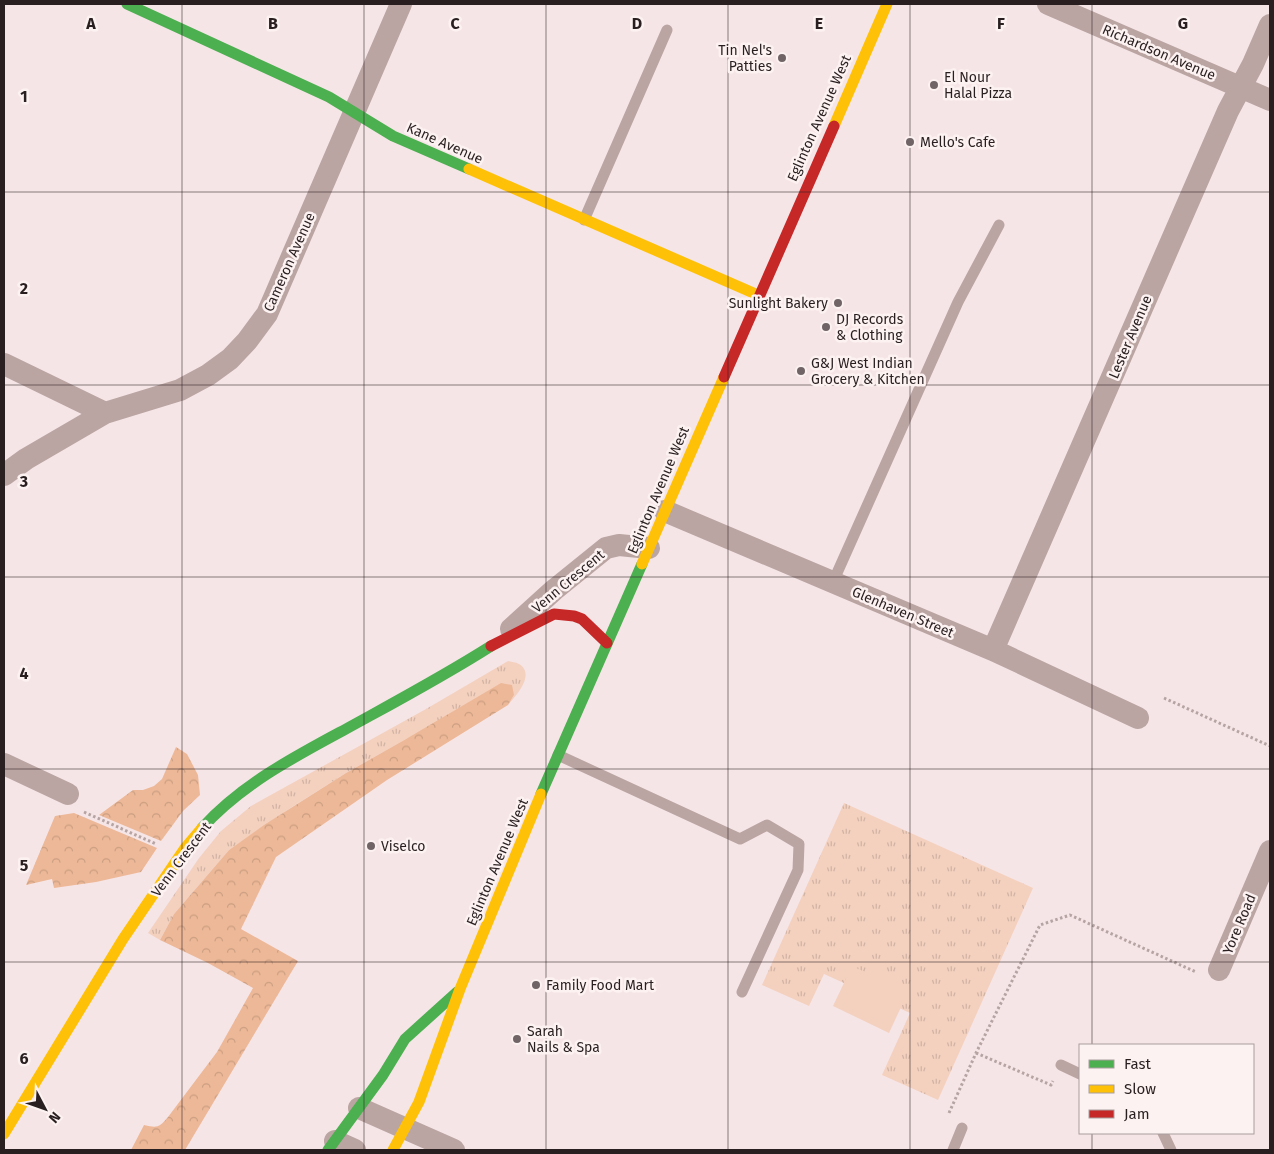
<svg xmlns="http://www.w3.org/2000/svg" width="1274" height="1154" viewBox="0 0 1274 1154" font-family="'Fira Sans',sans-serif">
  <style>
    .grass { fill: url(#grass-tufts) }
    .forest { fill: url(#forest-crowns) }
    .green { fill: #f4d1bf }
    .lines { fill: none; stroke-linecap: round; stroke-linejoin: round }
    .path { stroke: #b5a4a2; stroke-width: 3; stroke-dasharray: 2.5 2.5; stroke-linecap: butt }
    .lane { stroke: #baa5a2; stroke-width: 11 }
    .street { stroke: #baa5a2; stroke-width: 22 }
    .fast { stroke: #4caf50; stroke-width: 11 }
    .slow { stroke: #ffc107; stroke-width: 11 }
    .jam { stroke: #c62828; stroke-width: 11 }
    .grid { fill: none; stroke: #291f20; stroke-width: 1; stroke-opacity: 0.55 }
    .poi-dot { fill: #716466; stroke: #fdf2f2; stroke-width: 2 }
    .labels { text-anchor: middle; stroke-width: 5; stroke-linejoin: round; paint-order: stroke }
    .poi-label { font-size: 14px; fill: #291f20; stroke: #fdf2f2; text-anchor: start }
    .street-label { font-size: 14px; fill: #291f20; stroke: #fdf2f2 }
    .grid-label { font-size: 16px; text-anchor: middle; font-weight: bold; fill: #291f20; stroke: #fdf2f2; stroke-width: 5; stroke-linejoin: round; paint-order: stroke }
  </style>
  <defs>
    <pattern id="grass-tufts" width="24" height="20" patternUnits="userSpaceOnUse" patternTransform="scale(1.25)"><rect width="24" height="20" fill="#f4d1bf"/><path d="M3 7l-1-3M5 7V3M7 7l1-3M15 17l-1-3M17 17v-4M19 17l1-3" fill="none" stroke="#d1b3a4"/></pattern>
    <pattern id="forest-crowns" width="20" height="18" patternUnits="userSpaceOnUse" patternTransform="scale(1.25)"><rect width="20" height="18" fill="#edb897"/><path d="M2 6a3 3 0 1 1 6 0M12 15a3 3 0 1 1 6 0" fill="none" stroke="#cb9e82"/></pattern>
  </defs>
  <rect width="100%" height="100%" fill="#f6e5e7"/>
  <!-- grass -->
  <path class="grass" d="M508,661C511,662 516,662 519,664C536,674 516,696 508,705L514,695L406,739L346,773L292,807L229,850L174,914L160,940L148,933L199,858L221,831L251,806L426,709Z
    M844,803L1033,888L938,1100L882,1075L910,1013L824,974L809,1006L762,985Z"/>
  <!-- forest -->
  <path class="forest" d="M501,683L512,685L514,695L508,705L387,780L276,857L241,929L298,961L185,1150H131L144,1125C157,1128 159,1128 168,1117L217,1052L253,988L208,963L160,940L174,914L229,850L264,825L346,773L406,739Z
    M176,747L187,754L198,775L200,795L183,811L161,841L99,815L133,790H143L154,786L162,779Z
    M74,813L157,848L141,872L96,882L54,888L52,879L26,885L55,816Z"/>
  <!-- green -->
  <path class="green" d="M852,966L908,992L889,1033L833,1006Z"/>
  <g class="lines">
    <!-- path -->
    <path class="path" d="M1164,698L1270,746
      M84,812L156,844
      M976,1053L1051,1085L1053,1081
      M949,1113L976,1053L1040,925L1070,915L1196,972"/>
    <!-- lane -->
    <path class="lane" d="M584,220L667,30
      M833,582L958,302L999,225
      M558,755L740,839L767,825L799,844L798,870L742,992
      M1061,1065L1080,1074
      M1163,1133L1171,1150
      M953,1150L962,1128"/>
    <!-- street -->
    <path class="street" d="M1048,4L1270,100
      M4,364L105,413
      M4,475L26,459L105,413L180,390L208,375L230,359L247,341L267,314L401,4
      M665,511L993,650L1138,718
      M511,629L554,590L606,548L619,545L649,548
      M993,650L1228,111L1253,64L1270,25
      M4,764L68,794
      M1219,970L1270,851
      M359,1108L454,1150
      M335,1141L355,1150"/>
    <!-- fast -->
    <path class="fast" d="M127,4L329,97L393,136L469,169
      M541,794L642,564
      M202,828C242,784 294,757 346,729C395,702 444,676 491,646
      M328,1150L383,1075L405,1039L457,992"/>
    <!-- slow -->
    <path class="slow" d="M834,126L887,4
      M469,169L758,295
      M642,564L724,377
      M4,1134L123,939L185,848L202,828
      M393,1150L419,1102L460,989L541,794"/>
    <!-- jam -->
    <path class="jam" d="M724,377L834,126
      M491,646L554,614L574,616L582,619L607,643"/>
  </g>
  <!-- grid -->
  <path class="grid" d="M182,4V1150M364,4V1150M546,4V1150M728,4V1150M910,4V1150M1092,4V1045M4,192H1270M4,385H1270M4,577H1270M4,769H1270M4,962H1270M1092,1133V1150"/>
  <!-- markers -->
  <g class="poi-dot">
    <circle cx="782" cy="58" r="5"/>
    <circle cx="934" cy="85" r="5"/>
    <circle cx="910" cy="142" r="5"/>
    <circle cx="838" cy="303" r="5"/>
    <circle cx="826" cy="327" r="5"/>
    <circle cx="801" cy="371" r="5"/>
    <circle cx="371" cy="846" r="5"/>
    <circle cx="536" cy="985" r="5"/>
    <circle cx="517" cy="1039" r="5"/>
  </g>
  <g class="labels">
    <!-- poi labels -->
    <g class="poi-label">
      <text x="772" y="55" text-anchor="end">Tin Nel's<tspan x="772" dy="16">Patties</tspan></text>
      <text x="944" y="82">El Nour<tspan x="944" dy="16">Halal Pizza</tspan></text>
      <text x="920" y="147">Mello's Cafe</text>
      <text x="828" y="308" text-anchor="end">Sunlight Bakery</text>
      <text x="836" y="324">DJ Records<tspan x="836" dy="16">&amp; Clothing</tspan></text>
      <text x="811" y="368">G&amp;J West Indian<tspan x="811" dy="16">Grocery &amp; Kitchen</tspan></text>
      <text x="381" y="851">Viselco</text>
      <text x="546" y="990">Family Food Mart</text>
      <text x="527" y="1036">Sarah<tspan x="527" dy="16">Nails &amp; Spa</tspan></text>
    </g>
    <!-- street labels -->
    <g class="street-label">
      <text transform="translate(1159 52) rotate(23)" y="5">Richardson Avenue</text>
      <text transform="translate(819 118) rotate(-66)" y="5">Eglinton Avenue West</text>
      <text transform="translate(445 143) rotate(24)" y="5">Kane Avenue</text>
      <text transform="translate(289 262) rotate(-66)" y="5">Cameron Avenue</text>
      <text transform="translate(1130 337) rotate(-67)" y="5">Lester Avenue</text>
      <text transform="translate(658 490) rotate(-67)" y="5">Eglinton Avenue West</text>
      <text transform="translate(568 581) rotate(-40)" y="5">Venn Crescent</text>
      <text transform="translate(903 612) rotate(23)" y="5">Glenhaven Street</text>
      <text transform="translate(181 859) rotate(-53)" y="5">Venn Crescent</text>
      <text transform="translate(497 862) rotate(-67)" y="5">Eglinton Avenue West</text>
      <text transform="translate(1239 924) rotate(-67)" y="5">Yore Road</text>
    </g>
  </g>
  <g class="grid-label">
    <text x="91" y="29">A</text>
    <text x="273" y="29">B</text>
    <text x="455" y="29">C</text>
    <text x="637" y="29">D</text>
    <text x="819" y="29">E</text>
    <text x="1001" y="29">F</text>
    <text x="1183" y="29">G</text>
    <text x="24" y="102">1</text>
    <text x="24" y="294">2</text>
    <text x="24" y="487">3</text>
    <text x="24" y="679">4</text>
    <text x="24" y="871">5</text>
    <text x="24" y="1064">6</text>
  </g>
  <!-- border -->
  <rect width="1274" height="1154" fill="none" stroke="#291f20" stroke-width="10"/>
  <!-- legend -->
  <rect x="1079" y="1044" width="175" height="90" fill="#fdf2f2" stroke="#a89e9e"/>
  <rect x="1089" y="1060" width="25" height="8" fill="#4caf50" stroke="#a89e9e"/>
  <text x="1124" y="1069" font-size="15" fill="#291f20">Fast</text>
  <rect x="1089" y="1085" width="25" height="8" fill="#ffc107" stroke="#a89e9e"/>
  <text x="1124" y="1094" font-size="15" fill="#291f20">Slow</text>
  <rect x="1089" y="1110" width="25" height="8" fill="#c62828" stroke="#a89e9e"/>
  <text x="1124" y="1119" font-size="15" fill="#291f20">Jam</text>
  <!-- north arrow -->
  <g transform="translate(45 1109) rotate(131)" stroke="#fdf2f2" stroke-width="4" paint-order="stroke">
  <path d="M0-4L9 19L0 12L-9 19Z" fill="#291f20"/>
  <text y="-8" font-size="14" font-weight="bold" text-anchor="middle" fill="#291f20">N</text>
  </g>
</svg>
